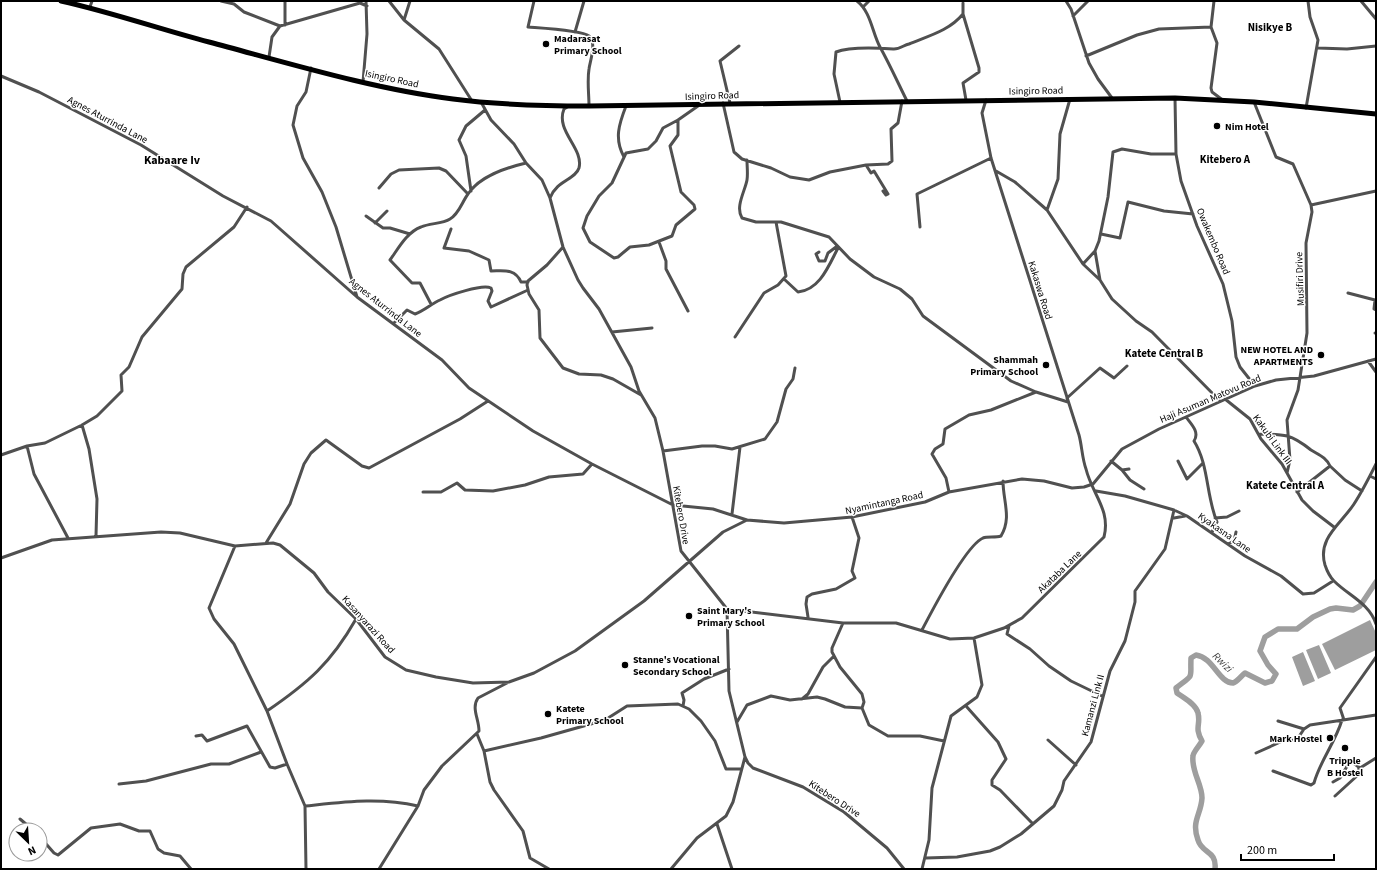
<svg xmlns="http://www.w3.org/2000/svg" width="1377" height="870" viewBox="0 0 1377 870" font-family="'Source Sans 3',sans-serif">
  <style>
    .water { fill: #9e9e9e }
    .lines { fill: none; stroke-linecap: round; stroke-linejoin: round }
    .river { stroke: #9e9e9e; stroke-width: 5.5 }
    .street { stroke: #505050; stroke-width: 3 }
    .primary { stroke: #000; stroke-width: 5 }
    .poi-dot { fill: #000; stroke: #fff; stroke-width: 1.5 }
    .labels { text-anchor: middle; stroke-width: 3; stroke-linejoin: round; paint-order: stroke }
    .poi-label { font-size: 10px; font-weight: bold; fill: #000; stroke: #fff; text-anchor: start }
    .street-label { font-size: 10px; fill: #000; stroke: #fff }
    .neighbourhood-label { font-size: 11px; font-weight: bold; fill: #000; stroke: #fff }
    .water-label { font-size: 11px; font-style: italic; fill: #3f3f3f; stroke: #fff }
    .quarter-label { font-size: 12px; font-weight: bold; fill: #000; stroke: #fff }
  </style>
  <rect width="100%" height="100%" fill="#fff"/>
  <!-- water -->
  <path class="water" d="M1370,620L1376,633V650L1335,670L1322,644Z
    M1319,645L1331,673L1318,679L1306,650Z
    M1303,652L1315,681L1303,686L1292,657Z"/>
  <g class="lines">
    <!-- river -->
    <path class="river" d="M1215,869C1217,850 1202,854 1198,840C1191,821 1201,815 1202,798C1202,784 1191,771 1193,756C1193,752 1200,745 1202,741C1194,727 1201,725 1198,713C1196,704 1184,698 1177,693L1176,688C1195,673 1190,680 1191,658L1196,655C1213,657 1219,683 1233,683C1237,682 1241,676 1245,673L1265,683L1272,681L1276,674L1268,665L1260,651L1265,637L1278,629H1297L1313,617L1330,609L1336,608L1353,610L1360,606L1376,582"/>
    <!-- street -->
    <path class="street" d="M221,1L234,4L244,12L280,26
      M285,1V25
      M389,1L404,20L439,49L472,101
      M534,1L528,27C540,28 581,30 589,36C597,43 590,61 589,69C587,81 589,94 589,106
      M857,1C871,12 872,32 880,47C890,65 898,83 907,101
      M1066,1L1071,9L1089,63L1098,79L1112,98
      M1361,1L1376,19
      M963,3V14L979,68V72L963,83L966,100
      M864,6L869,1
      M90,7L92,1
      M1073,16L1088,1
      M404,20L410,1
      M1211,27L1214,1
      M575,32L584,1
      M1318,48L1347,49L1376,46
      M1086,56L1137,35L1159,29L1211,27L1217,43L1211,88L1212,92L1224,101
      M269,57L272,37L280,26L360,3L367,6
      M311,68L306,92L297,106L293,125L303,158L322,192L336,227L357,297
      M1,76L39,92L141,145L223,196L271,221L357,297L442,360L469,388L533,431L592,464L673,505L713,509L747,520
      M363,82L367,34L366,1
      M1175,98L1176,154L1181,181L1197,226L1223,284L1232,321L1236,357L1240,367L1255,386
      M481,102L491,120L514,144L526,163L542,180L550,198
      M840,102L834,74L836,52C851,46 879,48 894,49C900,49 904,45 909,44C928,36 949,31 963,14
      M1254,102L1276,157L1293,164L1311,205L1312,212L1306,243L1307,333L1298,390L1287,420L1290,460L1287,473
      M723,103L734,152L742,159L771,168L790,177L809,180L830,172L866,165L871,173L874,171L888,194L886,195L883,191
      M730,103L720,61L739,46
      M569,106L564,109C555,131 584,148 579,168C575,180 557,180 550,198L563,247L578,280L583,288L599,309L631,367L639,391L655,418L663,451L681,551L727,609L729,691L745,757L748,763L753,768L803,787L844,812L887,848L904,869
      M1306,108L1318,40L1310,17L1308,1
      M678,120L663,128L656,141L648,149L626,153L612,183L599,196L587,216L583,228L590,242L614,258L618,257L630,247L649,245L672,236L676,225L695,209L694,205L681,192L670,146L678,135V120L698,106
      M624,157C614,139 619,124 626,106
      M747,160C747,167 748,174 747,180C745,191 735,207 742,218L756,222H781L829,237L850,259L874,277L900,289L912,299L923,316L1011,381L1036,392L1068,402
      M866,165L888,164L892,161L891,129L898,123L902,101
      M996,171L1015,182L1047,210L1083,264L1100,280L1112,299L1136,321L1152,332L1220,401
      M379,188L391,174L399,170L439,168L446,171L468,194
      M471,191L466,156L459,140L466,126L485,110
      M1311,205L1376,191
      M1047,210L1058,179L1060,134L1070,99
      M366,216L383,228H390L410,234
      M375,223L387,211
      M920,227L917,194L991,158
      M451,229L444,248L469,251L489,260L491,271C503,271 515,268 521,282H528
      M1101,234L1120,238L1128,202L1164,211L1193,214
      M659,242L666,261V269L688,311
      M563,247L547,265L528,281L527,285L529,294L539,310L540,338L563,368L579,374L601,375L613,379L641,395
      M1095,251L1100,280
      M819,252L816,254L819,261H825L828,253L836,247
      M1083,264L1095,251L1099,241L1108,197L1113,152L1122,149L1151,154H1176
      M784,279L798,292C820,290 829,265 838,248
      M1348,293L1375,300L1374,309L1376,310
      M431,304L420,283H412L390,260C398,249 407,232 421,227C430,223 442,224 450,219C459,214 462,202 468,194C480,176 505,168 526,163
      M394,323L407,310L415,314C424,311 431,304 440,300C449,295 482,284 491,288L492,291L488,301L491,307L528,290
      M612,332L652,328
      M1375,333H1376
      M735,337L764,293L778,285L786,276L776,222
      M1368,361L1376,372
      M1067,398L1100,368L1114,378L1127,366
      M1225,399L1250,419L1261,439L1282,464L1302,500L1313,511L1334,527
      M1186,417C1191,424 1200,432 1194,441C1209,465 1206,496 1217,522L1212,532
      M82,425L89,449L97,499L96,536
      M1259,434C1285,434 1291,434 1311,450C1319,455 1326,457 1330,466
      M27,446L34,474L68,538
      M663,451L702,446H715L732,449L765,439L777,422L786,389L793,379L795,368
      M1,455L27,446L45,443L82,425L97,416L122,391L121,375L129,367L142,337L182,289L183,274L186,267L234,227L247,207
      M1111,461L1122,470L1129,469
      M1178,461L1187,479L1203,463
      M1376,464C1369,478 1362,492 1354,504C1341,524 1317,538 1325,565C1327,571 1330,577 1334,581C1349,596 1369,603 1376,624
      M1122,470L1130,480L1144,489
      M1370,476L1376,479
      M1096,491L1125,496L1174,510L1187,516L1245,556L1281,576L1303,594L1314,593L1333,581
      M423,492H441L457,483L465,490L493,491L525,485L549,477L583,474L592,464
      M949,492L946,478L932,454L935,449L943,444L945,429L969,415L991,410L1036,392
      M1297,492L1330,466L1345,480L1362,491
      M732,514L740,447
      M1174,518L1185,516
      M1215,518L1227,517L1239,511
      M266,543L290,504L304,464L311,453L326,440L362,466L369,468L460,419L488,401
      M1228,544L1234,541L1236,532
      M235,546L209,608L214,619L234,644L267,711L287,764L305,806C344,802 379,797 418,806
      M1,558L52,540L161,532L180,533L235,546L273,543L280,545L314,573L328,592L356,619L385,657L406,670L436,677L473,683L509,682L534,673L575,651L644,601L723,532L747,520L784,523L852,517L925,502L949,492L1022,479L1044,481L1072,488L1084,487L1093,484L1122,449L1159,429L1255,386L1276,380L1314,376L1376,359
      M727,609L843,623H896L950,639L974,638L1004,628L1022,618L1104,537C1111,510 1092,494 1086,469C1082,458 1082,446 1079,435L991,158L982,113L986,100
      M808,617L806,604L807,597L812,594L836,589L855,578L852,571L859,538L852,517
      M843,623L832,648V652L840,667L862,694L864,702L862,708L869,725L888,736H920L944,741
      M1009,626L1007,634L1030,649L1049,666L1071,681L1102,696
      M922,630C932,611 965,546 983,538C988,536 995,538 1001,536C1012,518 1003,501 1003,481
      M802,699L808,694L823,667L834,656
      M683,706L684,700L682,693L704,679L729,669
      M966,706L998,742L1006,759L992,780V785L1000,790L1033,824
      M267,711C308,683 331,663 356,619
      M1344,720L1340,708L1376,657
      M1278,721L1304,729
      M737,722L747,705L771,696L790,700L817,697L825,699L845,707L862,708
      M477,734L484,751L490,782L494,790L523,831L530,858L549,869
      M196,736L202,735L207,741L247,726L270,767L275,768L287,764
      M1048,740L1076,765
      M484,751L541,738L605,720L627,706L678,704L689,709L701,721L715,741L726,769H741
      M1256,753L1287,739L1296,741L1304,729L1310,725L1376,715
      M1273,771L1311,785L1314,783C1320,761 1335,743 1342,720
      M1333,782L1340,778L1349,763L1352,762L1360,768L1376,758
      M119,784L146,781L211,764H229L261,752
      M1335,796L1358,775L1359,767
      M305,806L306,869
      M20,819L33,830
      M717,824L732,869
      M40,837L54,853L58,855L91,828L120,824L139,831H150L158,849L164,853L180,856L191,869
      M926,858L957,857L990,851L1000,847L1021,834L1054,806L1062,790L1064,781L1091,742L1110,671L1125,641L1135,602V591L1165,549L1174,510
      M379,869L418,806L424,790L442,766L479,731C479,719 471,708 478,698L507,683
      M671,869L697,838L726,816L733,802L745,757
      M922,869L929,840L932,788L951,716L977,697L982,685L974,638"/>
    <!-- primary -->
    <path class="primary" d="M61,1C111,12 159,29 209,42C288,63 373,89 453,99C498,105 543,106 589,106L1175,98L1254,102L1376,114"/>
  </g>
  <!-- markers -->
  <g class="poi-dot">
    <circle cx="546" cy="44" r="4"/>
    <circle cx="1217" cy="126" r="4"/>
    <circle cx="1321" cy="355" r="4"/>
    <circle cx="1046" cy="365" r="4"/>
    <circle cx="689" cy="616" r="4"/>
    <circle cx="625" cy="665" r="4"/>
    <circle cx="548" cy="714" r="4"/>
    <circle cx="1330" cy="738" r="4"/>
    <circle cx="1345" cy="748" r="4"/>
  </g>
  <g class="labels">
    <!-- poi labels -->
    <g class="poi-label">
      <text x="554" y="42">Madarasat<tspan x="554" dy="12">Primary School</tspan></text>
      <text x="1225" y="130">Nim Hotel</text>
      <text x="1313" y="353" text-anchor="end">NEW HOTEL AND<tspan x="1313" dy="12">APARTMENTS</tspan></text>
      <text x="1038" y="363" text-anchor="end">Shammah<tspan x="1038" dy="12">Primary School</tspan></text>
      <text x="697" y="614">Saint Mary's<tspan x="697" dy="12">Primary School</tspan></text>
      <text x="633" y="663">Stanne's Vocational<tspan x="633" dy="12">Secondary School</tspan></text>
      <text x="556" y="712">Katete<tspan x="556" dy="12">Primary School</tspan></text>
      <text x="1322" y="742" text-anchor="end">Mark Hostel</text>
      <text x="1345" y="764" text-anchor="middle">Tripple<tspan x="1345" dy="12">B Hostel</tspan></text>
    </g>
    <!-- street labels -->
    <g class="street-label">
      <text transform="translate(392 78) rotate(12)" y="4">Isingiro Road</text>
      <text transform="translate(1036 90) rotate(-1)" y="4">Isingiro Road</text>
      <text transform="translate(712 95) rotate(-2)" y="4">Isingiro Road</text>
      <text transform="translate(108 119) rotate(28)" y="4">Agnes Aturrinda Lane</text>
      <text transform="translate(1214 241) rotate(67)" y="4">Owakembo Road</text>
      <text transform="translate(1299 279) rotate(-92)" y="4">Musifiri Drive</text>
      <text transform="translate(1041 290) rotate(73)" y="4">Kakaswa Road</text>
      <text transform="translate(386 307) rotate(38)" y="4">Agnes Aturrinda Lane</text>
      <text transform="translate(1210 398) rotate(-23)" y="4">Haji Asuman Matovu Road</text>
      <text transform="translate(1273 439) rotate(54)" y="4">Kakubi Link III</text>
      <text transform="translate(884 502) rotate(-12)" y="4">Nyamintanga Road</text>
      <text transform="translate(682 515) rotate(80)" y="4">Kitebero Drive</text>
      <text transform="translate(1225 532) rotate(35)" y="4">Kyakasna Lane</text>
      <text transform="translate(1059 571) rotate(-44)" y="4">Akataba Lane</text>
      <text transform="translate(369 624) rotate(48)" y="4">Kasanyarazi Road</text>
      <text transform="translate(1092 705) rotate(-75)" y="4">Kamanzi Link II</text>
      <text transform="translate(835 798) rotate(33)" y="4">Kitebero Drive</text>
    </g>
    <!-- neighbourhood labels -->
    <g class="neighbourhood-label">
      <text x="1270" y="31">Nisikye B</text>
      <text x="1225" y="163">Kitebero A</text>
      <text x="1164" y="357">Katete Central B</text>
      <text x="1285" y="489">Katete Central A</text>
    </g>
    <!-- water labels -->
    <g class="water-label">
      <text transform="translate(1223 662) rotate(44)" y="4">Rwizi</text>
    </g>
    <!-- quarter labels -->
    <g class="quarter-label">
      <text x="172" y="164">Kabaare Iv</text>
    </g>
  </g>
  <!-- border -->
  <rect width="1377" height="870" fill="none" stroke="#000000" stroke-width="4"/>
  <!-- north arrow -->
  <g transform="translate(28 842) rotate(155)"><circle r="19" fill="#ffffff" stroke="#999999"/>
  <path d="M0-3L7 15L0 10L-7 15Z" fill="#000000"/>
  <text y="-6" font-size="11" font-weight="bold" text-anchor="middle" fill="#000000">N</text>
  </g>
  <!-- scale -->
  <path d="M1241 854v6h93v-6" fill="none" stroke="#000000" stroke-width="2"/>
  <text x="1247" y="854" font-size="12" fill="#000000" stroke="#ffffff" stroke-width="3" paint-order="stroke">200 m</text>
</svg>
